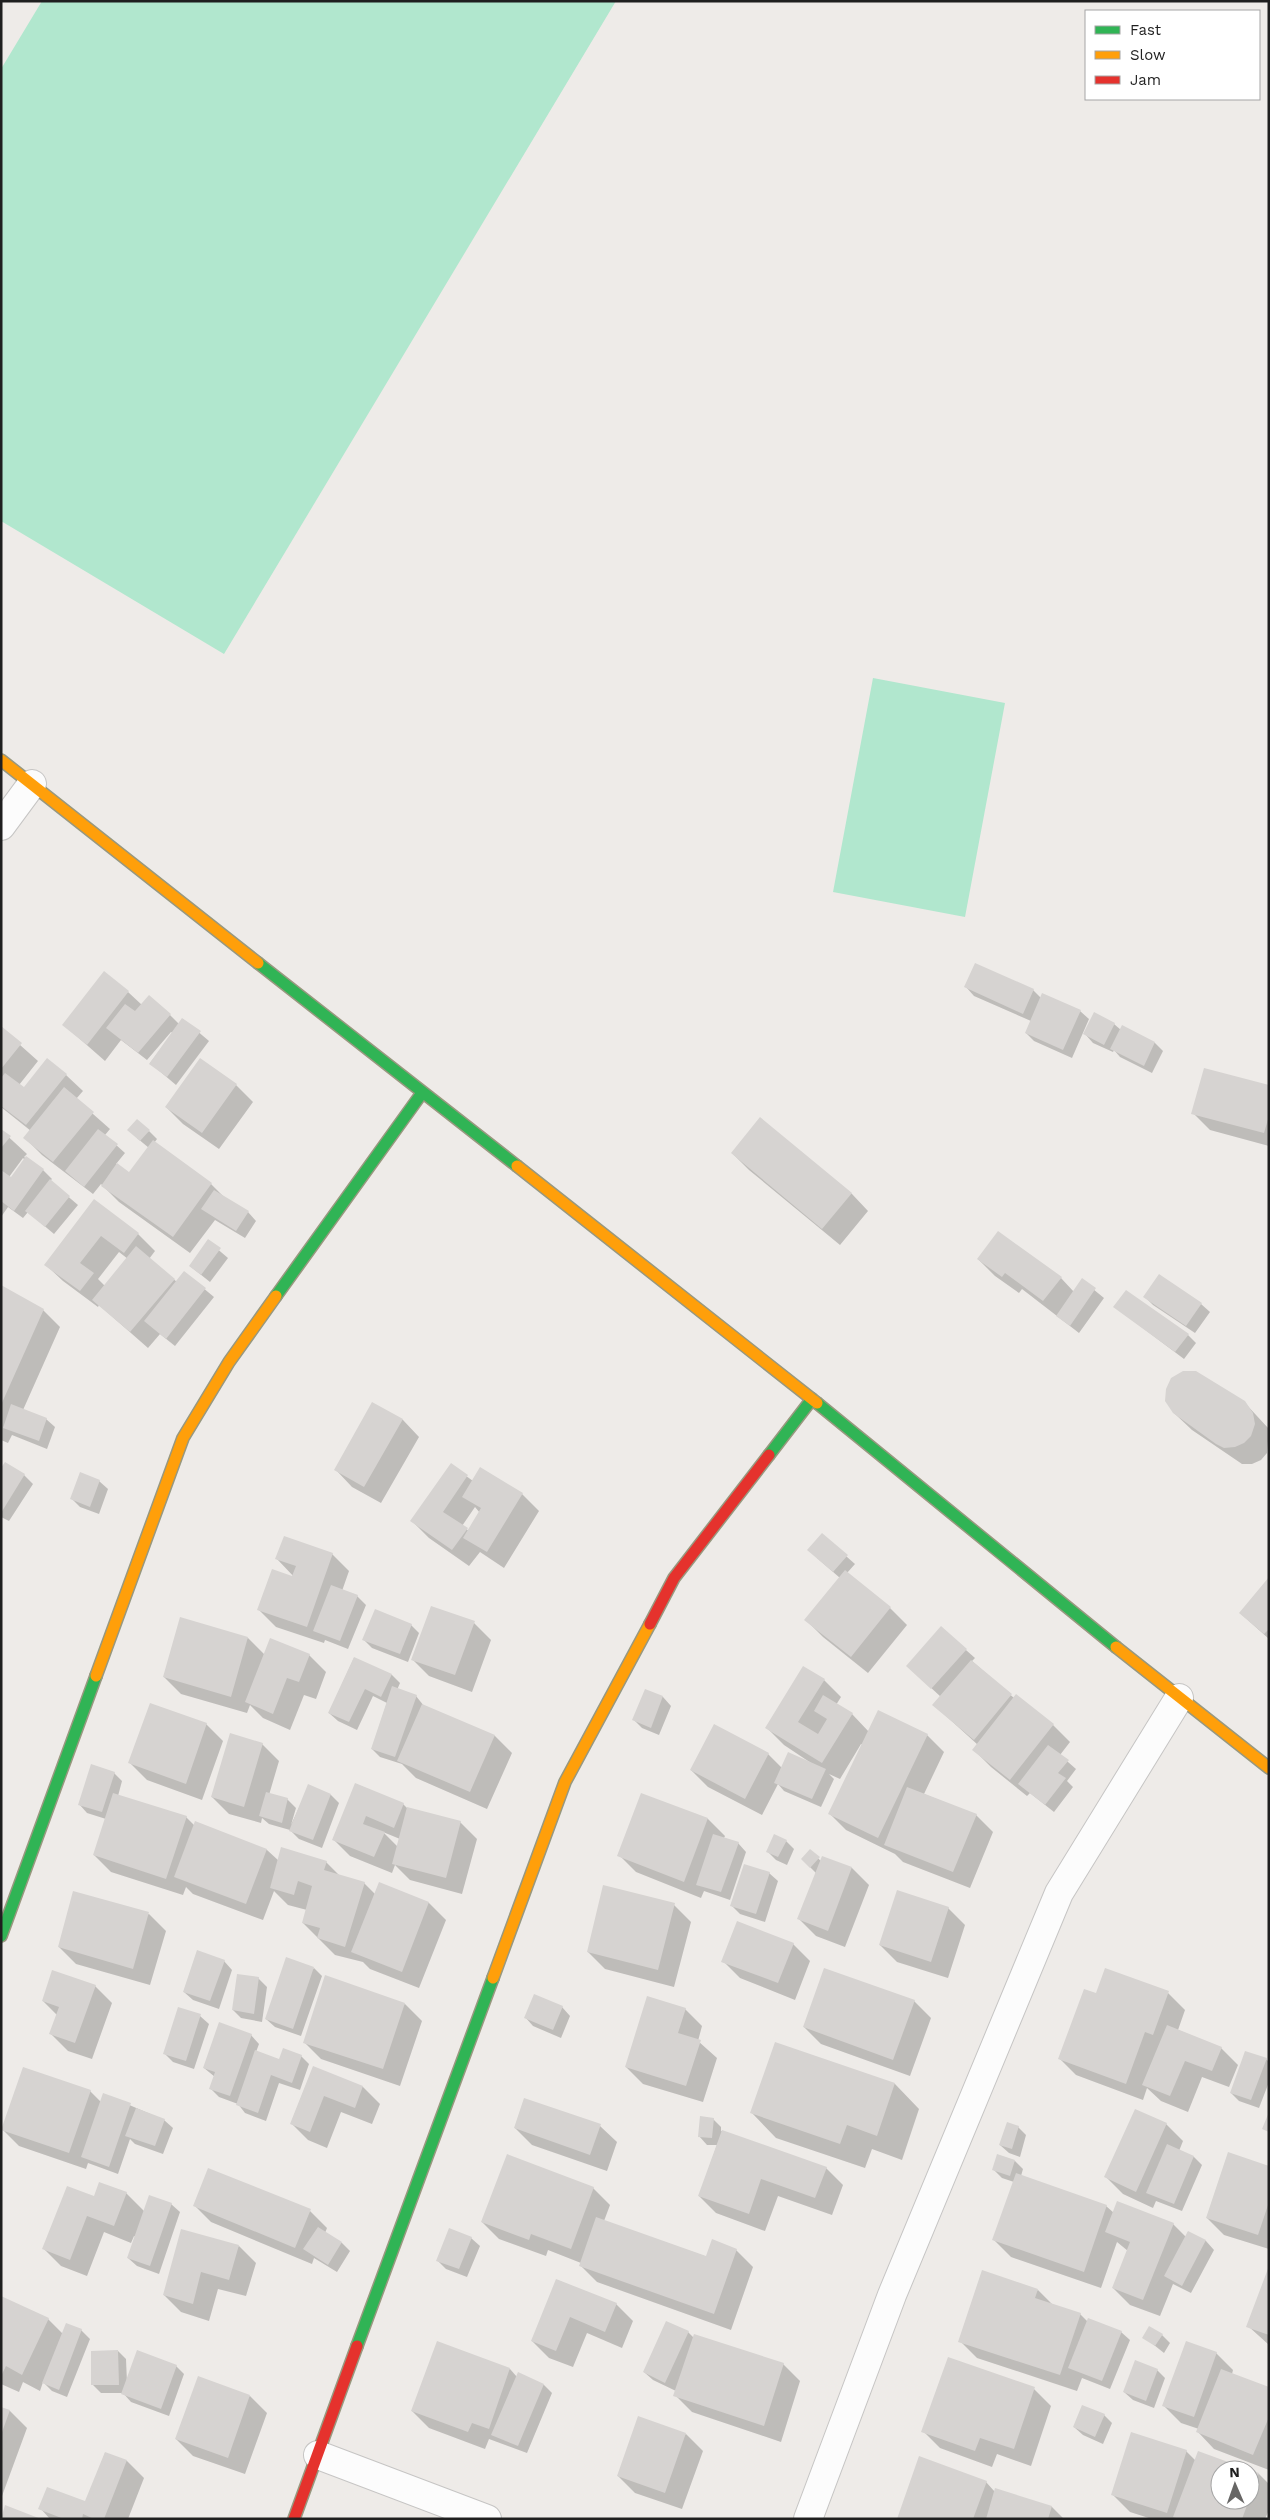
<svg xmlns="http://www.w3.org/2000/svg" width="1270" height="2520" viewBox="0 0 1270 2520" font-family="'Work Sans',sans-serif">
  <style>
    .pitch { fill: #b1e7ce }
    .shadow { fill: #0003; fill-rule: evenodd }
    .building { fill: #d6d3d1 }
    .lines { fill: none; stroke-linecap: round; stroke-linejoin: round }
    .street-casing { stroke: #c6c5c4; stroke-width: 30 }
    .fast-casing { stroke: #98987f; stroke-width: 14 }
    .slow-casing { stroke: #98987f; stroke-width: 14 }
    .jam-casing { stroke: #98987f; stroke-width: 14 }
    .street { stroke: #fcfcfc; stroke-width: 28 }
    .fast { stroke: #30b455; stroke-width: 11 }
    .slow { stroke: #ff9f0a; stroke-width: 11 }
    .jam { stroke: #e5322d; stroke-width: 11 }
  </style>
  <rect width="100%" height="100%" fill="#eeebe8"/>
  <!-- pitch -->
  <path class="pitch" d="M42,1H616L224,654L1,521V69Z
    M873,678L1005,703L965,917L833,892Z"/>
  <!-- shadow -->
  <path class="shadow" d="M966,987L1033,990L1041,998L1080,1011L1089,1019L1072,1058L1034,1041L1026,1033L1031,1021L974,996Z
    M128,992L142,1005L170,1015L179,1024L183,1019L209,1041L176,1085L150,1063L173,1033L171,1032L147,1060L121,1040L105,1061L64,1025Z
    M1114,1024L1121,1030L1122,1027L1155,1043L1163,1051L1152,1073L1120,1057L1114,1050L1113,1052L1093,1043L1085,1034Z
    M1,1028L38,1061L19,1085L24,1089L66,1075L83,1091L76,1099L110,1129L105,1135L125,1153L116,1164L130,1174L149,1148L137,1138L149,1131L157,1139L154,1143L211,1184L226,1199L248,1212L256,1221L245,1238L215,1220L190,1253L119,1202L101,1184L93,1194L42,1155L25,1138L31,1131L1,1107Z
    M236,1085L253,1102L219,1149L183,1124L166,1107Z
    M1269,1087V1146L1210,1130L1193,1113Z
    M760,1119L852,1194L868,1211L840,1245L749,1170L732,1153Z
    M1,1130L27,1154L24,1157L43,1170L52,1179L50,1181L78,1205L54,1234L28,1212L23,1218L8,1207L1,1217ZM23,1158L25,1160L11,1179L9,1177Z
    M94,1201L138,1234L155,1251L149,1259L177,1282L184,1272L214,1297L175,1346L160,1334L148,1348L99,1305L98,1307L63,1281L46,1265ZM119,1252L128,1259L105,1286L98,1279Z
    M208,1241L228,1258L210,1282L190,1266Z
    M978,1259L1061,1278L1074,1292L1082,1280L1104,1298L1079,1333L1022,1289L1019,1293L995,1276Z
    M1,1287L43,1310L60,1327L23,1410L46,1419L55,1427L47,1449L12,1435L8,1443L1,1440Z
    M1145,1297L1201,1304L1210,1312L1195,1333L1153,1305Z
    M1115,1307L1188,1335L1196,1343L1184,1359Z
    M1244,1402L1269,1429L1267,1453L1261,1460L1252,1464H1242L1192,1430L1174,1413Z
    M373,1404L403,1420L419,1437L381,1503L352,1487L336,1470Z
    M5,1464L24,1475L33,1484L9,1521L1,1517V1470Z
    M451,1465L473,1481L522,1494L539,1511L504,1568L480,1552L469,1566L429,1538L412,1521ZM475,1507L480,1513L469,1531L462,1526Z
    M99,1481L108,1489L99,1514L80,1507L72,1499Z
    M822,1535L855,1564L847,1573L890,1608L907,1625L868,1673L823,1637L806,1620L840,1578L817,1558Z
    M332,1554L349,1571L342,1591L357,1596L366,1605L348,1649L325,1640L324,1643L276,1627L259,1610L296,1579L277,1559Z
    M1269,1579V1639L1240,1613Z
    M474,1623L491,1640L472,1692L429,1676L412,1659Z
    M411,1625L419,1633L408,1662L372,1648L364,1640Z
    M941,1628L975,1658L972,1661L1014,1698L1016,1696L1053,1725L1070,1742L1060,1755L1076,1769L1067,1781L1073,1787L1054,1812L1030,1793L1027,1796L991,1767L974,1750L978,1745L934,1705L941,1697L916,1674Z
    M248,1638L265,1655H309L326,1672L316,1699L304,1695L290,1730L263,1718L250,1705L247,1713L181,1694L164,1677Z
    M354,1658L392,1675L400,1683L397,1690L416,1696L424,1706L495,1736L512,1753L487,1809L416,1778L402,1764L380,1757L372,1749L387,1703L373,1696L357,1730L338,1721L329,1713Z
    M824,1680L841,1697L836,1705L852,1714L869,1732L927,1735L944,1752L924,1794L976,1815L993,1832L970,1888L903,1862L895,1854L846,1830L830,1814L863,1745L861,1744L840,1779L829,1774L834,1779L821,1807L784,1791L778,1784L762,1815L708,1787L691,1770L768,1754L782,1768L811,1763L784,1745L767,1728Z
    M646,1691L663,1697L671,1706L659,1735L642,1728L634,1720Z
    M206,1724L223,1741L202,1800L147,1780L130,1763Z
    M262,1744L279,1761L269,1795L287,1799L296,1808L291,1825L309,1786L331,1795L339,1803L322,1848L299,1839L290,1830L269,1824L262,1818L261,1823L229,1814L212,1797Z
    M114,1773L122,1781L118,1796L186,1817L195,1826L196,1823L267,1850L279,1861L326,1862L340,1876L364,1883L375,1894L379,1884L429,1903L446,1920L419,1988L370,1969L363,1962L335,1955L303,1923L307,1910L288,1905L274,1891L263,1920L193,1894L186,1887L183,1895L111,1872L94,1855L106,1819L87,1813L79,1804Z
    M356,1784L403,1804L407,1808L460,1822L477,1839L462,1894L410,1880L395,1865L392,1873L350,1856L333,1839ZM383,1832L400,1839L398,1847Z
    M642,1795L708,1819L725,1836L724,1838L738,1843L746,1852L730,1900L704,1891L701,1898L636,1872L619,1855Z
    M786,1841L794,1849L787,1865L776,1860L768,1852Z
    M810,1851L821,1861L852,1868L869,1885L845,1947L816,1936L799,1919L816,1873L802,1859Z
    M769,1873L778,1881L765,1922L740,1914L732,1906Z
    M674,1905L691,1922L674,1987L605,1969L588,1952Z
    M948,1908L965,1925L948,1978L897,1962L880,1945Z
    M149,1914L166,1931L150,1985L76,1964L59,1947Z
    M793,1944L810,1961L795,2000L740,1978L723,1961Z
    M224,1961L232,1970L219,2009L193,2000L184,1992Z
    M314,1968L322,1976L301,2036L275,2027L266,2019Z
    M258,1978L267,1987L262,2022L241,2018L233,2010Z
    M95,1986L112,2003L92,2059L68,2051L51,2034L57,2015L43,2001Z
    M1168,1993L1185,2010L1178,2030L1221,2048L1238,2065L1229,2087L1202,2077L1188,2112L1161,2101L1147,2088L1143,2100L1076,2075L1059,2058L1097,1994Z
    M914,2001L931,2018L910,2076L821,2044L804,2027Z
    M405,2004L422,2021L400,2086L321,2059L304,2042Z
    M562,2007L570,2016L561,2038L533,2026L525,2017Z
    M685,2009L702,2026L698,2041L717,2058L703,2102L643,2084L626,2067Z
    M200,2016L209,2024L194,2069L173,2062L165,2054Z
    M251,2035L259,2044L256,2052L280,2060L301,2056L309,2064L300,2090L279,2083L266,2121L245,2113L238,2104L219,2097L211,2089L215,2077L204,2068Z
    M776,2044L895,2084L919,2109L902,2160L872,2149L865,2168L776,2138L752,2113Z
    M1266,2059L1269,2062V2082L1259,2108L1239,2101L1231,2093Z
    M313,2068L363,2087L380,2104L372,2124L341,2112L327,2148L308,2140L291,2123Z
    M90,2091L101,2102L104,2094L164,2120L173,2128L163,2154L135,2144L130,2139L118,2174L88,2163L86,2169L19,2146L2,2129Z
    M713,2119L721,2127V2131L826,2168L843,2185L832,2215L778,2196L765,2231L716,2213L699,2196L717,2145H707L699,2136Z
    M1166,2124L1183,2141L1179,2151L1194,2157L1202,2165L1182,2211L1156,2201L1153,2208L1123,2194L1106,2177Z
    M600,2126L617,2142L607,2171L532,2145L515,2128Z
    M1018,2127L1026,2135L1020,2157L1009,2153L1000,2145Z
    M1015,2161L1023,2169L1021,2176L1106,2206L1114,2213L1173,2224L1186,2237L1188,2232L1206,2241L1214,2250L1191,2293L1173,2284L1160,2316L1130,2305L1113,2288L1128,2251L1117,2242L1101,2288L1011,2257L994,2240L1014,2182L1002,2178L993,2169Z
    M1269,2167V2249L1224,2235L1207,2218Z
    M593,2188L610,2205L604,2221L707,2257L736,2250L753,2267L731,2330L597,2282L580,2265L581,2263L548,2250L546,2256L499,2239L482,2222Z
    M126,2193L144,2211L171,2204L180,2212L159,2274L137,2266L128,2258L136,2237L134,2236L131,2243L104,2232L87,2276L61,2266L44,2249L95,2198Z
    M194,2205L310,2211L327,2228L325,2233L342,2243L350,2251L337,2272L314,2258L312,2264L211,2222Z
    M471,2238L480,2246L467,2277L446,2269L437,2260Z
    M239,2246L256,2263L246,2296L218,2289L209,2321L181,2312L164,2295Z
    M1269,2269V2345L1248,2326Z
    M557,2280L616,2304L633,2321L622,2348L587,2333L573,2367L549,2358L532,2341Z
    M1038,2290L1053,2305L1080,2314L1088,2322L1121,2332L1130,2340L1110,2389L1082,2378L1077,2391L977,2358L960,2341Z
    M1,2299L48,2319L63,2334L81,2330L90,2339L67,2397L52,2391L43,2382L40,2391L23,2382L19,2392L1,2384Z
    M688,2332L694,2338L783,2364L800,2381L781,2442L692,2412L675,2395L676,2391L653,2380L644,2372Z
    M1162,2335L1170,2343L1164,2353L1144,2337Z
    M118,2351L126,2359L127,2383L176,2366L184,2374L169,2416L131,2402L123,2393H101L93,2385Z
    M1216,2353L1233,2370L1232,2374L1269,2389V2470L1214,2449L1198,2432L1199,2429L1181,2423L1164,2406Z
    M510,2369L517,2377L544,2385L552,2393L527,2453L489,2439L485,2449L429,2428L412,2411Z
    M1157,2370L1165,2378L1154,2408L1133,2400L1124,2392Z
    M1034,2389L1051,2406L1031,2466L997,2454L992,2467L940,2448L923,2431Z
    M250,2396L267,2413L245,2474L193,2456L176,2439Z
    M1,2408L10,2411L27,2428L2,2496Z
    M1104,2415L1112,2423L1103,2444L1083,2435L1074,2427Z
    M686,2434L703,2451L682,2509L635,2493L618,2476Z
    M1186,2451L1196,2461L1247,2470H1220V2500H1250V2471L1259,2474L1269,2484V2510L1265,2519H1152L1130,2512L1113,2495Z
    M105,2453L127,2461L144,2478L128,2519H50L40,2508L86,2503Z
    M986,2482L995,2492L1052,2507L1064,2519H898Z"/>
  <!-- building -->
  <path class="building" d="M975,963L1034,989L1023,1014L964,987Z
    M104,971L129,991L87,1045L62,1025Z
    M1042,993L1081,1010L1063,1050L1025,1033Z
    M149,995L171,1014L138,1053L106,1028L125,1004L135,1011Z
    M1094,1012L1115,1023L1104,1045L1083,1034Z
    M182,1018L201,1031L167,1077L149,1064Z
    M1122,1025L1155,1042L1144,1066L1110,1049Z
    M1,1026L22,1043L1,1069Z
    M47,1058L67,1074L26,1125L1,1106V1078L5,1073L24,1087Z
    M200,1058L237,1084L202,1133L165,1107Z
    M1204,1068L1269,1085V1116L1264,1133L1191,1114Z
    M64,1087L94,1112L53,1162L23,1138Z
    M760,1117L852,1193L822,1229L731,1153Z
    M137,1119L150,1130L140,1141L127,1130Z
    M1,1129L11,1136L1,1148Z
    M98,1129L118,1144L84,1187L65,1171Z
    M153,1140L212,1183L173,1237L101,1186L117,1163L129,1172Z
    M26,1156L44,1169L14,1211L1,1201V1170L11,1177Z
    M50,1179L70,1196L45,1227L25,1211Z
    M214,1190L249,1211L236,1231L201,1209Z
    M94,1199L139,1233L124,1253L101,1236L80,1263L94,1273L80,1291L44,1265Z
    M998,1231L1062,1277L1043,1301L1005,1273L1002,1277L977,1259Z
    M208,1239L221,1248L201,1275L189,1266Z
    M136,1246L175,1279L130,1332L92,1300Z
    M184,1271L206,1288L166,1339L144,1321Z
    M1159,1274L1202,1303L1186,1326L1143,1297Z
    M1082,1278L1096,1288L1070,1326L1056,1316Z
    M1,1285L44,1309L1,1405Z
    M1126,1290L1189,1334L1175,1352L1113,1307Z
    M1183,1371H1196L1245,1401L1253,1413L1255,1424L1251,1436L1244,1443L1235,1447L1224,1448L1216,1444L1173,1413L1165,1401L1166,1389L1171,1378Z
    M372,1402L403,1419L364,1487L334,1470Z
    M11,1404L47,1418L39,1441L3,1428Z
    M5,1462L25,1474L1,1513V1468Z
    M451,1463L468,1475L443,1512L468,1528L452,1550L410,1521Z
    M480,1467L523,1493L487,1552L463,1538L481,1508L462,1497Z
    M80,1472L100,1480L90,1507L70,1499Z
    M822,1533L848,1555L833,1572L807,1550Z
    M284,1536L333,1553L307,1627L257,1610L272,1569L292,1576L296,1566L275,1559Z
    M845,1570L891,1607L851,1657L804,1620Z
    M1269,1577V1629L1264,1634L1239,1613Z
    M331,1585L358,1595L340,1641L313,1631Z
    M431,1606L475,1621L455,1675L411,1660Z
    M375,1609L412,1624L400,1654L362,1640Z
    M180,1617L248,1637L231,1697L163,1677Z
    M941,1626L967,1649L931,1689L906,1666Z
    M270,1638L310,1654L299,1682L287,1678L273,1714L245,1702Z
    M354,1657L392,1674L381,1697L365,1689L349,1722L328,1713Z
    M971,1660L1012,1694L974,1740L932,1705Z
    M803,1666L825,1679L798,1722L818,1734L827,1719L814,1711L823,1695L853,1713L822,1763L765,1728Z
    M392,1686L417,1695L395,1757L371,1749Z
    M645,1689L663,1696L651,1728L632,1720Z
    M1016,1694L1054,1724L1010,1780L972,1750Z
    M150,1703L207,1723L186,1784L128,1763Z
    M422,1704L495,1735L470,1792L397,1761Z
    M878,1710L928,1734L878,1838L828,1814Z
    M714,1724L769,1753L745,1799L690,1770Z
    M230,1733L263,1743L244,1807L211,1797Z
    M1048,1745L1069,1760L1058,1773L1066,1778L1045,1805L1018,1784Z
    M788,1752L826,1769L812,1799L774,1783Z
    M91,1764L115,1772L102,1812L78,1805Z
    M355,1783L404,1803L394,1828L366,1816L363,1824L385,1832L374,1857L332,1840Z
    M308,1784L331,1794L313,1840L289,1831Z
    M907,1787L977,1814L953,1872L884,1845Z
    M266,1792L288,1798L282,1823L259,1816Z
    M113,1793L187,1816L166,1879L93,1855Z
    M641,1793L708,1818L684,1882L617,1856Z
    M407,1807L461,1821L446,1878L392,1864Z
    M195,1821L267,1849L246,1904L174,1877Z
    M713,1834L739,1842L721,1892L696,1885Z
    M774,1834L787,1840L778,1857L766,1852Z
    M281,1847L327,1861L324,1870L365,1882L345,1947L317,1938L320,1928L302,1923L312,1886L298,1881L294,1895L270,1888Z
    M810,1849L820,1857L810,1868L801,1859Z
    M822,1856L852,1867L828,1931L797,1919Z
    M744,1864L770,1872L756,1914L730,1906Z
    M379,1882L429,1902L402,1972L351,1952Z
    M603,1885L675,1903L658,1970L587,1952Z
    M897,1890L949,1907L931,1962L879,1945Z
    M73,1891L149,1912L133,1969L58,1947Z
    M737,1921L794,1943L778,1983L721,1962Z
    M197,1950L225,1960L210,2001L183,1992Z
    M286,1957L314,1967L293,2029L265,2019Z
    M824,1968L915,2000L893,2060L803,2027Z
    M1105,1968L1169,1991L1153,2035L1145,2032L1126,2084L1058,2059L1084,1989L1096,1993Z
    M52,1970L96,1985L75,2043L49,2034L59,2007L42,2001Z
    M237,1974L259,1977L254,2014L232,2010Z
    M325,1975L405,2003L383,2069L303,2043Z
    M534,1994L563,2006L553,2030L524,2018Z
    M647,1996L686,2008L678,2033L701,2040L686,2086L625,2067Z
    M178,2007L201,2014L186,2061L163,2054Z
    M219,2022L252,2034L230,2096L209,2089L215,2072L203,2068Z
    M1167,2025L1222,2047L1212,2071L1185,2061L1170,2096L1142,2085Z
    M775,2042L895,2083L877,2136L847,2125L840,2144L750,2113Z
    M283,2048L302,2055L292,2083L271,2075L258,2113L236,2105L255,2050L279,2059Z
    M1245,2051L1267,2058L1251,2100L1230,2093Z
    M313,2066L363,2086L355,2108L324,2096L310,2132L290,2124Z
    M23,2067L91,2090L69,2153L1,2130Z
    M103,2093L131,2103L109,2167L81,2157Z
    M524,2098L601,2124L590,2155L514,2128Z
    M136,2108L165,2119L155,2146L125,2136Z
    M1135,2109L1167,2123L1136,2192L1104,2177Z
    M1269,2112V2132L1262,2129Z
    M700,2116L714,2118L712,2138L698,2137Z
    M1007,2122L1019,2126L1012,2149L999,2145Z
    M722,2130L827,2167L815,2198L761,2179L749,2214L698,2196Z
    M1167,2144L1194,2156L1174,2204L1146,2193Z
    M1228,2152L1269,2166V2202L1258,2235L1206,2218Z
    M507,2154L594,2187L571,2249L531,2234L529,2240L481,2222Z
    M997,2154L1015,2160L1010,2176L992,2170Z
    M208,2168L311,2209L295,2248L193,2206Z
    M1016,2173L1107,2205L1084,2272L992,2240Z
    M99,2182L127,2192L114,2226L87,2216L70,2260L42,2249L67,2186L94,2196Z
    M149,2195L172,2203L150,2266L127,2258Z
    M1117,2201L1174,2223L1143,2300L1112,2288L1130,2242L1105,2232Z
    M596,2217L706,2256L712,2239L737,2249L714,2314L579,2266Z
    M318,2227L342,2242L328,2265L303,2249Z
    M449,2228L472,2237L459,2269L436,2261Z
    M181,2229L239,2245L229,2280L201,2272L193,2304L163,2295Z
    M1188,2231L1206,2240L1182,2286L1164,2276Z
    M1269,2266V2335L1246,2327Z
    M982,2270L1038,2289L1035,2298L1081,2313L1060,2375L958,2342Z
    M556,2279L617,2303L605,2332L570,2317L556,2351L531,2341Z
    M1,2296L49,2318L22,2375L6,2366L1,2376Z
    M1088,2318L1122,2331L1102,2381L1068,2368Z
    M666,2321L689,2331L665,2383L643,2372Z
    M66,2323L82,2329L59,2390L42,2383Z
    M1149,2326L1163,2334L1155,2346L1142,2338Z
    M694,2334L784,2363L764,2426L673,2396Z
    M437,2341L510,2368L489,2429L472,2423L468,2432L411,2411Z
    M1186,2341L1217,2352L1194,2417L1162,2406Z
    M118,2350L119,2385H91V2351Z
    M137,2350L177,2365L161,2409L121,2394Z
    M948,2357L1035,2387L1014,2449L980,2438L975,2451L921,2432Z
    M1135,2360L1158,2369L1146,2401L1123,2392Z
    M1221,2369L1269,2387V2417L1253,2455L1196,2432Z
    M518,2372L544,2384L518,2446L491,2435Z
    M198,2376L250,2395L228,2458L175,2439Z
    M1082,2405L1105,2414L1095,2437L1073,2427Z
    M1,2407L10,2410L1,2435Z
    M638,2416L686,2433L665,2493L617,2476Z
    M1131,2432L1187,2450L1167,2513L1111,2495Z
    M1198,2451L1250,2470H1220V2500H1249L1242,2519H1179L1173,2517Z
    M105,2452L127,2460L104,2519H94L83,2514L82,2519H64L38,2509L47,2487L85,2501Z
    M919,2456L987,2481L973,2519H897Z
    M1250,2470L1259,2473L1250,2498Z
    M995,2488L1052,2506L1048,2519H986Z
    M5,2505L41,2519H1Z"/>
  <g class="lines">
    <defs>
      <path id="street" d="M1,826L32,784
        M318,2455L487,2519
        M808,2519L892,2295L1059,1893L1179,1698"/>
      <path id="fast" d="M258,963L517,1166
        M276,1296L422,1093
        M817,1403L1116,1647
        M769,1455L812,1399
        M1,1936L96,1676
        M357,2346L493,1978"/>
      <path id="slow" d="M1,760L258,963
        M517,1166L817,1403
        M1116,1647L1269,1768
        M96,1676L183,1438L229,1362L276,1296
        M493,1978L565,1782L650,1624"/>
      <path id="jam" d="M650,1624L674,1578L769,1455
        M294,2519L357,2346"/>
    </defs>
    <!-- street casing -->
    <use href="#street" class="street-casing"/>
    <!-- fast casing -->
    <use href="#fast" class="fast-casing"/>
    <!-- slow casing -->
    <use href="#slow" class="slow-casing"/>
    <!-- jam casing -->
    <use href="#jam" class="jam-casing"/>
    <!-- street -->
    <use href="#street" class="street"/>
    <!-- fast -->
    <use href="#fast" class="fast"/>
    <!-- slow -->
    <use href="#slow" class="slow"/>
    <!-- jam -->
    <use href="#jam" class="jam"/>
  </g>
  <!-- border -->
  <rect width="1270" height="2520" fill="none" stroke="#1f1f1f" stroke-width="5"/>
  <!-- legend -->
  <rect x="1085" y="10" width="175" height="90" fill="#ffffff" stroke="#a5a5a5"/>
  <rect x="1095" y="26" width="25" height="8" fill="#30b455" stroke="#a5a5a5"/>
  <text x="1130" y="35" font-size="15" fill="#1f1f1f">Fast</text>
  <rect x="1095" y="51" width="25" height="8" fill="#ff9f0a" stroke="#a5a5a5"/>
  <text x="1130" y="60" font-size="15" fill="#1f1f1f">Slow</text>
  <rect x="1095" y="76" width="25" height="8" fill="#e5322d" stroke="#a5a5a5"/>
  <text x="1130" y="85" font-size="15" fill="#1f1f1f">Jam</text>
  <!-- north arrow -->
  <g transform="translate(1235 2485) rotate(358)"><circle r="24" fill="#ffffff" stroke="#a5a5a5"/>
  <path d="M0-4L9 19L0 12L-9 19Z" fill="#676665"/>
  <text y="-8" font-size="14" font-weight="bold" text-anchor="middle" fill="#1f1f1f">N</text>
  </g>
</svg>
